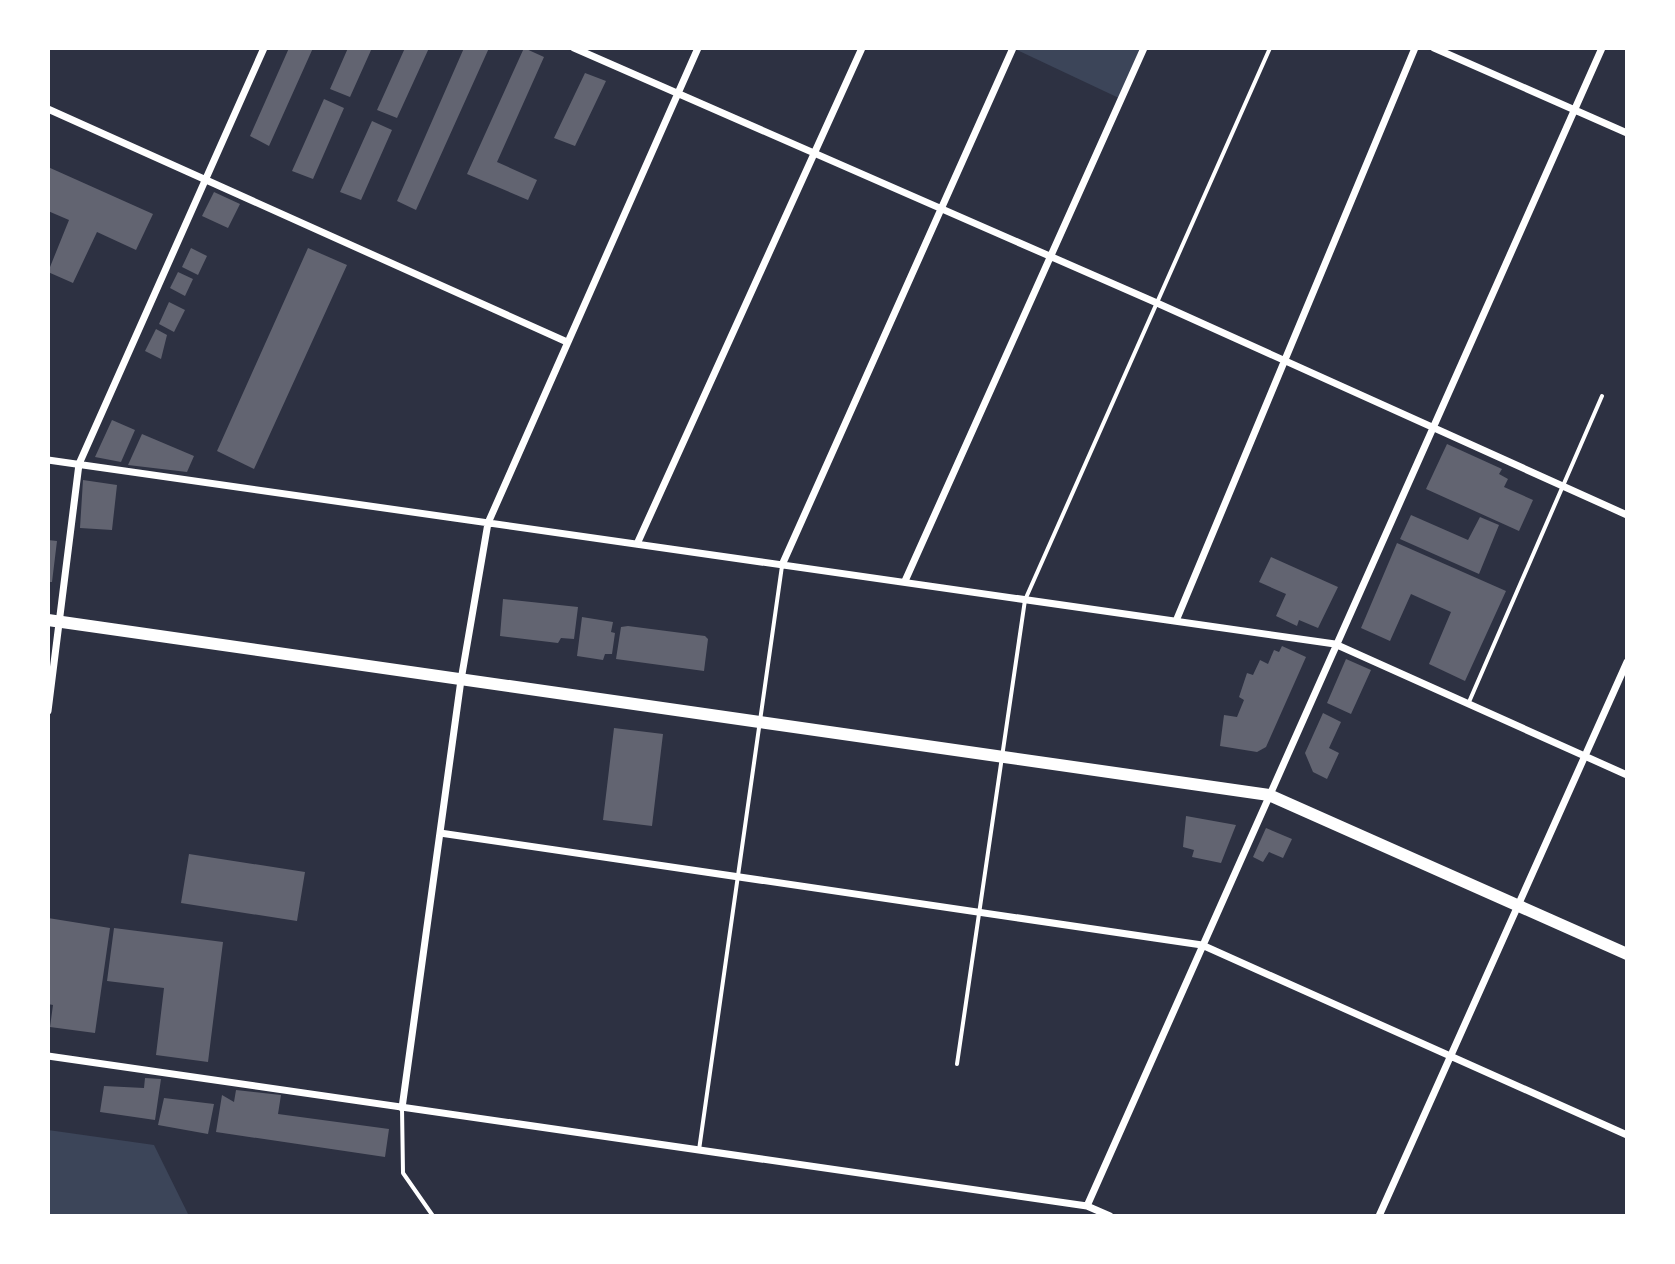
<svg xmlns="http://www.w3.org/2000/svg" width="1675" height="1264" viewBox="0 0 1675 1264" font-family="Quicksand,sans-serif">
  <style>
    .green { fill: #3c4559 }
    .building { fill: #626471 }
    .lines { fill: none; stroke-linecap: round; stroke-linejoin: round }
    .service { stroke: #fff; stroke-width: 4 }
    .minor { stroke: #fff; stroke-width: 7 }
    .primary { stroke: #fff; stroke-width: 12 }
  </style>
  <rect width="100%" height="100%" fill="#2d3142"/>
  <!-- green -->
  <path class="green" d="M1013,48H1144L1121,99Z
    M48,1130L154,1145L189,1216H48Z"/>
  <!-- building -->
  <path class="building" d="M289,48H313L269,146L250,136Z
    M348,48H372L350,97L330,89Z
    M405,48H429L397,118L377,110Z
    M464,48H489L416,210L397,201Z
    M524,48L544,57L497,162L537,180L528,200L467,174Z
    M585,73L606,81L575,146L554,138Z
    M324,99L344,108L313,179L292,171Z
    M372,121L392,130L361,200L340,192Z
    M48,167L153,214L136,250L97,232L73,283L48,272L69,220L48,211Z
    M214,192L240,204L228,228L202,216Z
    M191,248L207,256L198,275L182,267Z
    M308,248L347,265L254,469L217,451Z
    M178,272L193,279L185,296L170,288Z
    M169,302L185,310L174,332L159,324Z
    M156,329L167,335L161,359L145,351Z
    M112,420L135,430L121,462L95,457Z
    M142,434L194,456L187,472L128,465Z
    M1447,444L1502,469L1499,474L1508,479L1504,487L1533,500L1519,531L1426,489Z
    M83,480L117,485L112,530L80,528Z
    M1411,515L1468,540L1480,517L1499,525L1479,574L1400,539Z
    M48,540L57,541L52,582H48Z
    M1397,543L1506,591L1465,681L1429,664L1451,612L1411,594L1390,641L1361,628Z
    M1271,557L1338,587L1318,628L1299,620L1297,626L1276,616L1286,594L1259,582Z
    M503,599L578,607L574,639L561,638L558,643L500,636Z
    M582,617L613,622L611,632L615,633L612,654H605L603,660L577,656Z
    M628,626L705,636L708,639L704,671L616,659L621,627Z
    M1282,646L1306,657L1266,747L1257,752L1220,746L1224,715L1237,717L1244,700L1239,697L1247,673L1253,675L1260,660L1268,664L1274,650L1279,652Z
    M1346,659L1371,670L1351,714L1327,703Z
    M1323,713L1341,722L1329,748L1339,753L1327,779L1313,772L1305,753Z
    M614,728L663,734L652,826L603,820Z
    M1186,816L1236,825L1221,863L1192,857L1194,850L1183,847Z
    M1266,828L1292,839L1283,858L1269,852L1263,862L1253,857Z
    M189,854L305,872L297,921L181,903Z
    M48,918L110,928L95,1033L50,1027L53,1005L48,1004Z
    M114,928L223,942L208,1062L156,1055L164,988L107,981Z
    M145,1078L161,1079L155,1120L100,1112L104,1086L144,1088Z
    M236,1090L281,1095L278,1114L389,1129L385,1157L216,1132L222,1095L234,1102Z
    M164,1098L214,1104L208,1134L158,1125Z"/>
  <g class="lines">
    <!-- service -->
    <path class="service" d="M1469,702L1602,396
      M957,1064L1025,600L1270,48
      M402,1108L403,1173L433,1216
      M699,1150L782,566"/>
    <!-- minor -->
    <path class="minor" d="M574,48L1157,303L1627,515
      M1434,48L1627,133
      M48,109L567,342
      M48,460L1335,644L1627,775
      M637,544L862,48
      M782,565L1013,48
      M905,581L1144,48
      M1176,621L1415,48
      M48,711L79,464L264,48
      M440,833L1202,945L1627,1135
      M48,1056L1087,1206L1110,1216
      M402,1108L461,680L488,523L698,48
      M1087,1206L1602,48
      M1379,1216L1627,662"/>
    <!-- primary -->
    <path class="primary" d="M48,620L1269,795L1627,954"/>
  </g>
  <!-- border -->
  <rect width="1675" height="1264" fill="none" stroke="#ffffff" stroke-width="100"/>
</svg>
